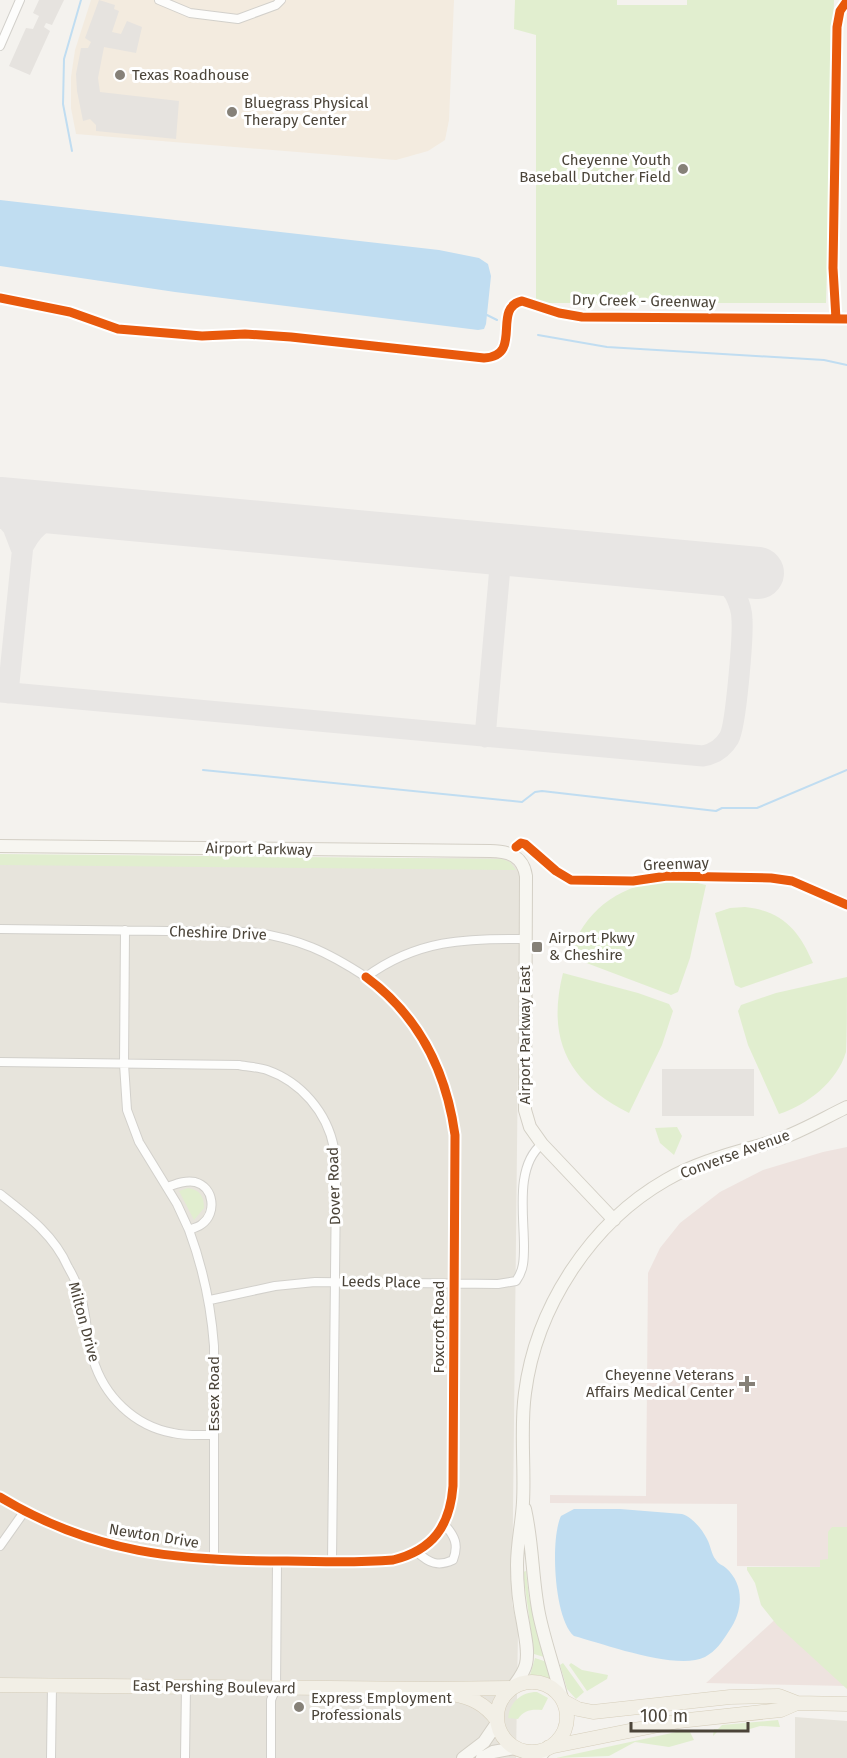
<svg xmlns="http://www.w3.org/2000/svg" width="847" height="1758" viewBox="0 0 847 1758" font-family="'Fira Sans',sans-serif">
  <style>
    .residential { fill: #e7e4dc }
    .commercial { fill: #f3ebdf }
    .medical { fill: #eee3df }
    .green { fill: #e1eecf }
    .parking { fill: #e6e3df }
    .water { fill: #c0ddf1 }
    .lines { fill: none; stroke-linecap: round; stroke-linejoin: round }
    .stream { stroke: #c0ddf1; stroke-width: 2 }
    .taxiway { stroke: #e8e6e4; stroke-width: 21 }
    .runway { stroke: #e8e6e4; stroke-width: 52 }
    .street-casing { stroke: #d2d0cb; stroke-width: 10 }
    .secondary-casing { stroke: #d3cfc5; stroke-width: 14 }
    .primary-casing { stroke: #d6cebb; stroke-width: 15 }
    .street { stroke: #fdfdfc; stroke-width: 8 }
    .secondary { stroke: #f7f6f1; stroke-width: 12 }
    .primary { stroke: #f2efe6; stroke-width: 14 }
    .cycleway-casing { stroke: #fff; stroke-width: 13 }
    .cycleway { stroke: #e8590c; stroke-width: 9 }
    .poi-dot { fill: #868178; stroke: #fff; stroke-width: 2 }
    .labels { text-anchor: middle; stroke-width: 6; stroke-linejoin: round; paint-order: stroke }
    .poi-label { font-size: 15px; fill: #4b4439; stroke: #fff; text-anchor: start }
    .street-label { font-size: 15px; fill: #4b4439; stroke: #fff }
  </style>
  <rect width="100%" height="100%" fill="#f4f2ee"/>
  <!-- residential -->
  <path class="residential" d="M0,858H506L517,865L520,876L512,1603L518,1630L516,1758H0Z
    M795,1717L847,1721V1758H795Z"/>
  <!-- commercial -->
  <path class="commercial" d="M91,0H454L449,120L445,140L428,151L396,160L76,134L71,108V77L75,50Z"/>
  <!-- medical -->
  <path class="medical" d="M847,1147V1686L706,1683L832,1567L737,1566V1504L550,1503V1495L646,1496L648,1273L660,1248L680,1223L720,1192L763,1170L823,1152Z"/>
  <!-- green -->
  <path class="green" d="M515,0H617V5H687V0H834L826,303H536V35L514,29Z
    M0,854L502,859L510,862L516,870L0,865Z
    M663,879L685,880L706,885L690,958L678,992L671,995L568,956C587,909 613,890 663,879Z
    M745,907C782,911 799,930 813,963L741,988L735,985L715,913L730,908Z
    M563,973L638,993L669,1004L673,1011L662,1045L629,1113C569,1083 546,1040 563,973Z
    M847,977C847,995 847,1037 846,1052C837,1082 807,1105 779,1114L748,1045L738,1011L741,1005L776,993Z
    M677,1127L682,1136L674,1155L660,1143L655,1128Z
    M188,1188C200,1190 204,1196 204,1208L194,1220L179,1191Z
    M832,1527H847V1689L777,1625L761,1605L755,1583L747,1570V1567H820V1560L828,1559V1532Z
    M526,1571L529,1597L544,1657L534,1654L523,1572Z
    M535,1658L547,1662L551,1680L541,1676L530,1675Z
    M563,1663L584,1692L576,1699L567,1689L560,1665Z
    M571,1663L582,1670L608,1675L607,1679L587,1691L569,1665Z
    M537,1692L548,1698L542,1710C531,1709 524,1710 518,1719L508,1718C510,1702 521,1692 537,1692Z
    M778,1720L780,1727L760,1726L743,1731L719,1730L713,1736L714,1729H718L722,1725Z
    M681,1731L690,1732L694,1740L669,1747L635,1742L609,1756L556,1758Z"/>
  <!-- parking -->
  <path class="parking" d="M39,0H64L52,25L46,23L44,27L50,31L30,75L9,66L26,28L33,29L39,16L33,13Z
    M99,0L115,5L114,9L119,11L112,32L121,34L127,21L142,27L136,53L104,47L98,78L100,92L179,101L176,139L96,131V125L90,119L83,121L77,91L76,74L81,48H88L91,42L85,38Z
    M662,1069H754V1116H662Z"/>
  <!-- water -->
  <path class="water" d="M0,200L439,250L479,258L488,264L491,276L486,324L484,329L478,330L175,292L0,266Z
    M574,1509H620L682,1514C692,1517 702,1529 707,1539C711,1546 711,1554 716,1560C718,1564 723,1565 726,1568C745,1585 743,1611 729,1631C722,1642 716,1651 705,1657C677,1671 604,1644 574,1636C554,1619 550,1539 561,1516Z"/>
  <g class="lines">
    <!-- stream -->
    <path class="stream" d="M72,151L63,104L64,59L81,0
      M487,315L497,320
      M538,335L607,347L824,360L847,365
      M203,770L522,802L535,792L542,791L716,811L722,808H757L847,770"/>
    <!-- taxiway -->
    <path class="taxiway" d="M0,512L13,527L21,548
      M24,545C36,522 53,514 78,510
      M475,547C488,550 496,553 500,567L485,737
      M0,692L703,756C714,754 723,748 729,738C736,726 743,638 742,620C742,611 739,602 735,594C723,575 704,571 684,567
      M8,693L27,505"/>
    <!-- runway -->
    <path class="runway" d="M0,503L758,573"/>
    <defs>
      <path id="street" d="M159,0L190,13L238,19L276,5L281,0
        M0,46L20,0
        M0,929L252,932C300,939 326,951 366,977C416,940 466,938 525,939
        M125,930L124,1064L127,1110L139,1142L177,1204L189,1230
        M0,1062L239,1065C248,1067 258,1067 267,1070C301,1082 327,1112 334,1148C336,1158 335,1170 336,1181L332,1562
        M167,1187C176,1184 185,1180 195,1182C214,1187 217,1213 202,1224C199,1227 193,1228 189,1230C203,1268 211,1305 214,1346V1561
        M0,1194C27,1215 54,1235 68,1267C74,1277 79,1289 82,1301C87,1320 87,1340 93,1359C104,1396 134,1426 173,1433C186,1436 200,1435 214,1435
        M210,1300L275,1286L315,1282L498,1284L516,1281C524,1270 524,1259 524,1246C524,1214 515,1166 542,1144
        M0,1497C94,1554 180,1561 287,1561C322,1562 358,1563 393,1560C433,1550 450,1526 453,1486L455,1135C446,1070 419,1016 366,977
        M0,1546L24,1512
        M417,1552C429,1563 438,1567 453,1560C459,1545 455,1536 444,1524
        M51,1758L52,1686
        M185,1758L186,1687
        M271,1758V1700L276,1688L277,1561"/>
      <path id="secondary" d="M0,846L490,851C509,851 523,856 526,876L525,1110L530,1127L542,1144L614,1220
        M525,1509C533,1544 532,1579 539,1614C545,1643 555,1670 562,1699
        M513,1687C518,1680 524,1673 526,1664C529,1651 525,1636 523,1623C519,1604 517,1585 517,1565C517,1543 522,1523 523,1502C525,1465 520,1429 525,1393C536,1307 591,1223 666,1180C701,1160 739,1152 777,1140C801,1132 824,1118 847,1107
        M463,1758L484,1742L497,1723
        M482,1758L493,1752L515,1748
        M539,1758L547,1748"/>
      <path id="primary" d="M497 1717a35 35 0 1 1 70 0a35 35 0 1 1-70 0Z
        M0,1685L429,1689L512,1688
        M452,1694C472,1698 484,1703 497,1720
        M563,1701L578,1709L593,1712L730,1697L779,1696L797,1703L847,1704
        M549,1747L679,1721L781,1710L797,1703"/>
    </defs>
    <!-- street casing -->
    <use href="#street" class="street-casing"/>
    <!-- secondary casing -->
    <use href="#secondary" class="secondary-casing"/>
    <!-- primary casing -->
    <use href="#primary" class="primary-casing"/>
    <!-- street -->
    <use href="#street" class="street"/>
    <!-- secondary -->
    <use href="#secondary" class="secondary"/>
    <!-- primary -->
    <use href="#primary" class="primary"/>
    <defs>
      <path id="cycleway" d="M0,298L70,312L118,329L202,336L245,334L291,337L484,358C524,356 491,308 522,301L559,313L582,317L847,319
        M836,319L833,268L837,27L840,11L847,1
        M516,847L521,843L525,844L556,871L571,880L633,881L667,876L771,878L792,881L847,905
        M0,1497C94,1554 180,1561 287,1561C322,1562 358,1563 393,1560C433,1550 450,1526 453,1486L455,1135C446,1070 419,1016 366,977"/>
    </defs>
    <!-- cycleway casing -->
    <use href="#cycleway" class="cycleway-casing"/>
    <!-- cycleway -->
    <use href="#cycleway" class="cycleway"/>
  </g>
  <!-- markers -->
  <g class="poi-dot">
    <circle cx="120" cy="75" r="6"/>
    <circle cx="232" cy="112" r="6"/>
    <circle cx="683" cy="169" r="6"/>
    <rect x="531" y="941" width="12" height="12" rx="3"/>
    <path d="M744 1375h6v6h6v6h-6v6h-6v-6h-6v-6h6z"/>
    <circle cx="299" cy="1707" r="6"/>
  </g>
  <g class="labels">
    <!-- poi labels -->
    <g class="poi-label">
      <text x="132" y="80">Texas Roadhouse</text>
      <text x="244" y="108">Bluegrass Physical<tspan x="244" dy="17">Therapy Center</tspan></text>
      <text x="671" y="165" text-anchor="end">Cheyenne Youth<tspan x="671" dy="17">Baseball Dutcher Field</tspan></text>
      <text x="549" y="943">Airport Pkwy<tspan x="549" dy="17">&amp; Cheshire</tspan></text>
      <text x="734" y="1380" text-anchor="end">Cheyenne Veterans<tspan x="734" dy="17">Affairs Medical Center</tspan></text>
      <text x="311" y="1703">Express Employment<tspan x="311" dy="17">Professionals</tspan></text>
    </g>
    <!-- street labels -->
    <g class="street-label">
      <text transform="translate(644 301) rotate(1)" y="5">Dry Creek - Greenway</text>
      <text transform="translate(259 849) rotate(1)" y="5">Airport Parkway</text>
      <text transform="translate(676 864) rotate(-2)" y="5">Greenway</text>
      <text transform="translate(218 933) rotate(2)" y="5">Cheshire Drive</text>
      <text transform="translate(525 1035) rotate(-90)" y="5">Airport Parkway East</text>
      <text transform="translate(735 1154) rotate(-20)" y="5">Converse Avenue</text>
      <text transform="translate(334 1186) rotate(-92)" y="5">Dover Road</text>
      <text transform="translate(381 1282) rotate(1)" y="5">Leeds Place</text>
      <text transform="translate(84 1322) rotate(75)" y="5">Milton Drive</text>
      <text transform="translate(439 1327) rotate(-90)" y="5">Foxcroft Road</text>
      <text transform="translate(214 1394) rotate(-90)" y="5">Essex Road</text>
      <text transform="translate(154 1536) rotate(9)" y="5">Newton Drive</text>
      <text transform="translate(214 1687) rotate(1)" y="5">East Pershing Boulevard</text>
    </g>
  </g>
  <!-- scale -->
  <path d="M631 1722v9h117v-9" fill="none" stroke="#4b4439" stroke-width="3"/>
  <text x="640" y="1722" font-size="18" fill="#4b4439" stroke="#ffffff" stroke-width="4.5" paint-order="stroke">100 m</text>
</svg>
